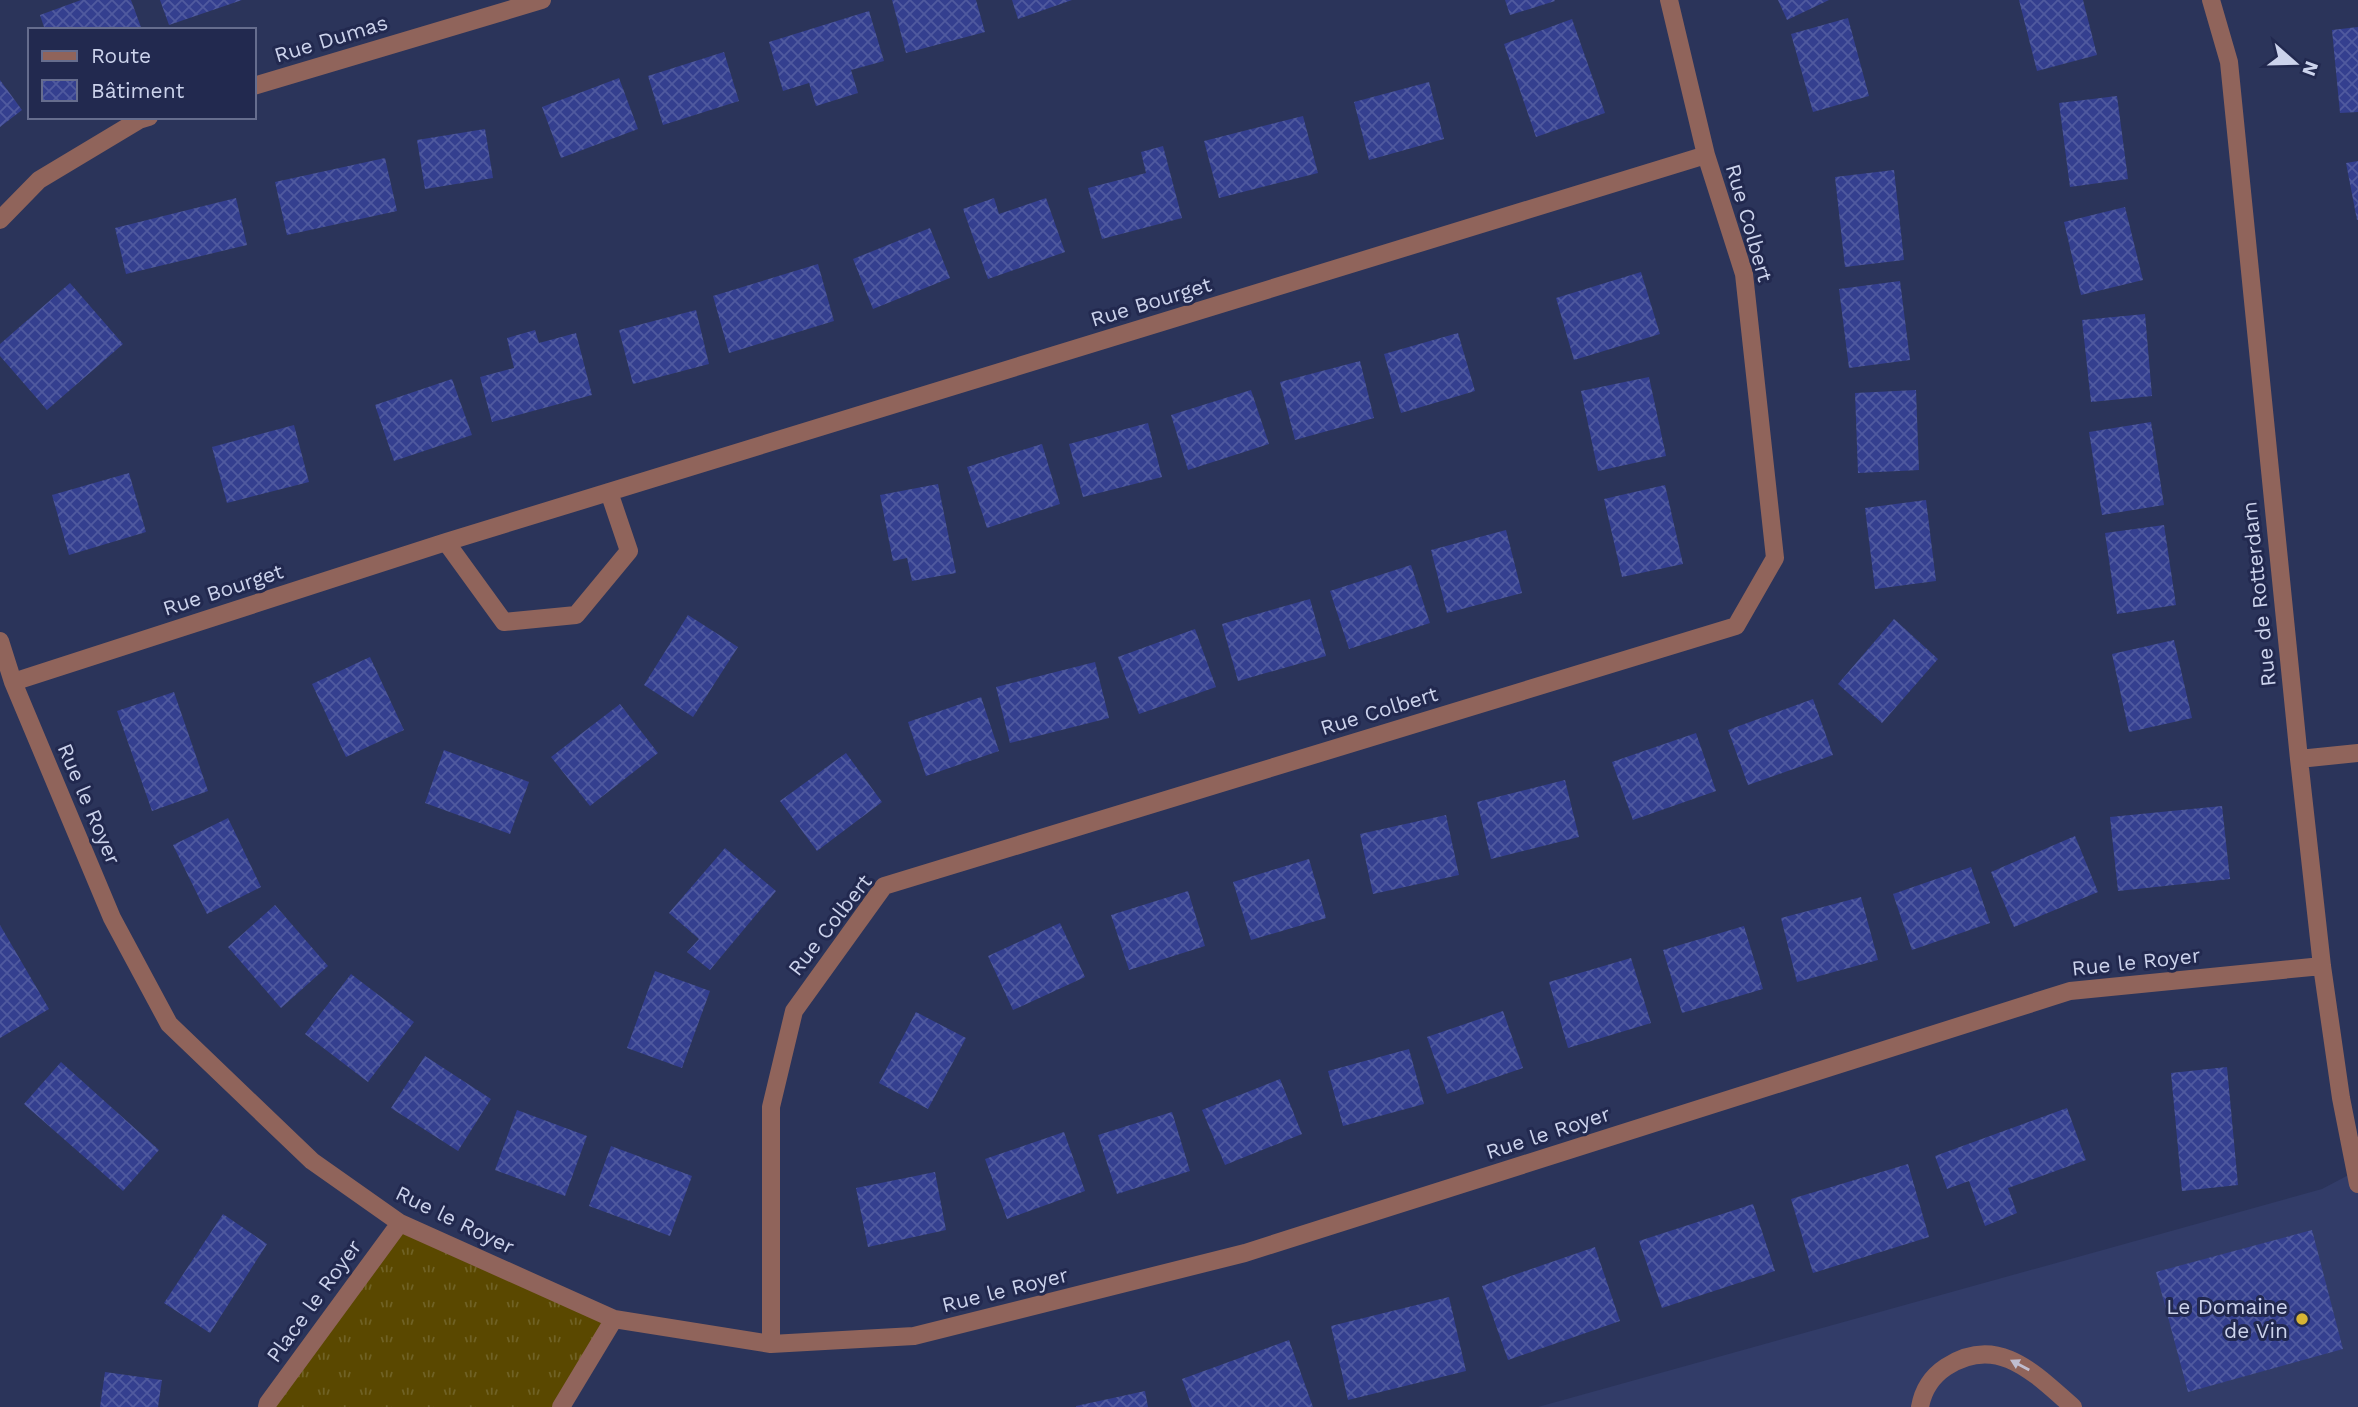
<svg xmlns="http://www.w3.org/2000/svg" width="2358" height="1407" viewBox="0 0 2358 1407" font-family="'Work Sans',sans-serif">
  <style>
    .built { fill: #323c68 }
    .grass { fill: url(#grass-tufts) }
    .building { fill: url(#building-cross-hatch) }
    .lines { fill: none; stroke-linecap: round; stroke-linejoin: round }
    .minor { stroke: #90645b; stroke-width: 18 }
    .oneway { fill: #c0bdcf }
    .poi-dot { fill: #d7b434; stroke: #22294f; stroke-width: 2.5 }
    .labels { text-anchor: middle; stroke-width: 6; stroke-linejoin: round; paint-order: stroke }
    .street-label { font-size: 21px; fill: #ccd3ec; stroke: #22294f }
    .poi-label { font-size: 21px; fill: #ccd3ec; stroke: #22294f; text-anchor: end }
  </style>
  <defs>
    <pattern id="grass-tufts" width="24" height="20" patternUnits="userSpaceOnUse" patternTransform="scale(1.75)"><rect width="24" height="20" fill="#5a4800"/><path d="M3 7l-1-3M5 7V3M7 7l1-3M15 17l-1-3M17 17v-4M19 17l1-3" fill="none" stroke="#706225"/></pattern>
    <pattern id="building-cross-hatch" width="8" height="8" patternUnits="userSpaceOnUse" patternTransform="scale(1.75)"><rect width="8" height="8" fill="#343f8f"/><path d="M0 0l8 8M0 8l8-8" fill="none" stroke="#505a9f"/></pattern>
  </defs>
  <rect width="100%" height="100%" fill="#2b345a"/>
  <!-- built -->
  <path class="built" d="M2358,1170V1407H1538L2322,1189Z"/>
  <!-- grass -->
  <path class="grass" d="M400,1223L614,1319L561,1407H267Z"/>
  <!-- building -->
  <path class="building" d="M81,0H131L142,30H45L40,15Z
    M160,0H242L169,25Z
    M892,0H976L985,32L906,53Z
    M1012,0H1072L1018,19Z
    M1505,0H1554L1555,1L1510,15Z
    M1778,0H1829L1787,20Z
    M2019,0H2083L2097,55L2037,71Z
    M869,11L884,61L851,70L858,93L816,106L809,83L783,91L769,42Z
    M1848,18L1869,96L1813,112L1791,34Z
    M1572,19L1605,113L1536,137L1504,44Z
    M2358,27V112L2340,113L2332,30Z
    M724,52L739,101L663,125L648,76Z
    M619,78L638,129L561,158L542,107Z
    M0,80L22,110L0,127Z
    M1429,82L1444,139L1369,160L1354,102Z
    M2117,96L2128,179L2070,187L2059,103Z
    M1303,116L1318,173L1219,198L1204,141Z
    M485,129L493,178L425,189L417,140Z
    M1163,146L1182,218L1102,239L1088,188L1146,173L1141,152Z
    M385,158L397,211L287,235L275,182Z
    M2358,161V220H2357L2346,163Z
    M1894,170L1904,260L1845,267L1835,177Z
    M236,198L247,245L126,274L115,228Z
    M994,198L999,214L1046,198L1065,252L988,279L963,209Z
    M2125,207L2143,280L2081,295L2064,222Z
    M930,228L950,278L873,309L853,259Z
    M818,264L834,321L729,353L713,296Z
    M1641,272L1660,334L1574,360L1556,298Z
    M1900,281L1910,360L1849,368L1839,289Z
    M70,283L123,344L47,410L0,356V344Z
    M696,310L709,364L633,384L619,330Z
    M2145,314L2152,396L2091,402L2082,320Z
    M535,330L539,343L576,333L592,395L492,422L480,377L514,368L507,338Z
    M1458,333L1475,391L1401,413L1384,354Z
    M1360,361L1374,418L1295,440L1280,382Z
    M1649,377L1666,456L1598,471L1581,391Z
    M452,379L472,435L394,461L375,405Z
    M1251,390L1269,444L1188,470L1171,415Z
    M1916,390L1919,470L1858,473L1855,393Z
    M2151,422L2164,505L2102,515L2089,432Z
    M1148,423L1162,477L1083,497L1069,444Z
    M294,425L309,482L227,503L212,447Z
    M1042,444L1060,504L987,528L967,467Z
    M129,473L146,532L69,555L52,495Z
    M938,484L956,573L912,581L907,558L893,561L880,495Z
    M1665,485L1683,564L1622,577L1604,499Z
    M1926,500L1936,581L1875,589L1865,508Z
    M2164,525L2176,605L2117,614L2105,533Z
    M1506,530L1522,593L1447,613L1431,550Z
    M1411,565L1430,623L1349,649L1330,591Z
    M1310,599L1326,656L1238,681L1222,624Z
    M688,615L738,647L693,717L644,685Z
    M1894,619L1938,659L1882,723L1838,684Z
    M1195,629L1216,687L1139,714L1118,657Z
    M2174,640L2192,718L2129,732L2112,654Z
    M370,657L404,730L346,757L312,684Z
    M1095,662L1109,718L1010,743L996,687Z
    M174,692L208,791L152,811L117,711Z
    M981,697L999,751L926,776L908,722Z
    M1813,699L1833,755L1748,785L1728,730Z
    M620,704L658,753L590,806L551,757Z
    M1696,733L1716,791L1633,820L1612,762Z
    M444,750L529,782L510,834L425,803Z
    M846,753L882,802L817,851L780,801Z
    M1565,780L1579,837L1491,859L1477,802Z
    M2222,806L2230,879L2118,891L2110,817Z
    M1446,815L1459,875L1373,894L1360,834Z
    M228,818L261,887L207,914L173,845Z
    M2075,836L2098,892L2014,927L1991,872Z
    M725,848L776,891L710,970L687,952L699,939L669,913Z
    M1309,859L1326,918L1251,940L1233,882Z
    M1971,867L1990,923L1912,950L1893,894Z
    M1188,891L1205,946L1129,970L1111,915Z
    M1861,897L1878,960L1797,982L1781,918Z
    M275,905L328,966L281,1008L228,947Z
    M1060,923L1085,977L1013,1010L988,956Z
    M0,925L49,1009L0,1038Z
    M1744,926L1763,989L1682,1013L1663,950Z
    M1631,958L1651,1023L1568,1048L1549,982Z
    M655,971L710,991L682,1068L627,1048Z
    M351,974L414,1022L368,1082L305,1034Z
    M1503,1011L1523,1068L1447,1094L1427,1037Z
    M916,1012L966,1038L928,1109L879,1083Z
    M1409,1049L1424,1104L1343,1126L1328,1071Z
    M425,1056L491,1099L458,1151L391,1108Z
    M61,1062L159,1150L123,1191L24,1104Z
    M2227,1067L2238,1185L2182,1191L2171,1073Z
    M1280,1079L1302,1134L1225,1165L1202,1110Z
    M2067,1108L2086,1160L2008,1188L2017,1213L1985,1226L1969,1181L1947,1189L1935,1156Z
    M517,1110L587,1136L565,1196L495,1170Z
    M1172,1112L1190,1171L1117,1194L1098,1135Z
    M1064,1132L1085,1191L1007,1219L985,1159Z
    M611,1146L692,1176L670,1236L589,1206Z
    M1908,1164L1929,1237L1813,1273L1791,1199Z
    M935,1172L946,1230L868,1247L856,1188Z
    M1753,1204L1775,1271L1662,1308L1639,1241Z
    M223,1214L267,1244L210,1333L164,1303Z
    M2312,1230L2343,1349L2188,1392L2156,1272Z
    M1595,1247L1620,1321L1508,1360L1482,1286Z
    M1449,1297L1466,1371L1348,1400L1331,1326Z
    M1289,1340L1313,1407H1192L1182,1379Z
    M105,1372L162,1380L158,1407H100Z
    M1145,1391L1148,1407H1076V1406Z"/>
  <g class="lines">
    <!-- minor -->
    <path class="minor" d="M2211,0L2229,62L2299,759L2322,966L2341,1098L2358,1184
      M254,86L542,0
      M0,220L39,180L139,120L149,117
      M446,542L504,622L576,615L629,551L609,492
      M0,641L13,682L112,918L169,1024L312,1161L400,1223L614,1319L771,1344L914,1336L1245,1253L2070,991L2322,966
      M13,682L446,542L1706,155
      M2299,759L2358,753
      M771,1344V1107L794,1011L884,886L1736,626L1775,558L1744,274L1706,155L1669,0
      M267,1407L268,1403L400,1223
      M561,1407L614,1319
      M1920,1407C1923,1390 1931,1377 1946,1367C1998,1333 2035,1374 2073,1407"/>
  </g>
  <!-- one-way arrows -->
  <defs><path id="oneway-solid" d="M-6-.8H1V-3.2L6.5 0L1 3.2V.8H-6Z" transform="scale(1.75)"/></defs>
  <use class="oneway" href="#oneway-solid" transform="translate(2020 1365) rotate(-152)"/>
  <!-- markers -->
  <circle class="poi-dot" cx="2302" cy="1319" r="7"/>
  <g class="labels">
    <!-- street labels -->
    <g class="street-label">
      <text transform="translate(331 39) rotate(-17)" y="7">Rue Dumas</text>
      <text transform="translate(1749 223) rotate(74)" y="7">Rue Colbert</text>
      <text transform="translate(1151 302) rotate(-17)" y="7">Rue Bourget</text>
      <text transform="translate(223 590) rotate(-18)" y="7">Rue Bourget</text>
      <text transform="translate(2259 594) rotate(-96)" y="7">Rue de Rotterdam</text>
      <text transform="translate(1379 711) rotate(-17)" y="7">Rue Colbert</text>
      <text transform="translate(89 804) rotate(67)" y="7">Rue le Royer</text>
      <text transform="translate(830 925) rotate(-52)" y="7">Rue Colbert</text>
      <text transform="translate(2136 962) rotate(-6)" y="7">Rue le Royer</text>
      <text transform="translate(1548 1133) rotate(-18)" y="7">Rue le Royer</text>
      <text transform="translate(455 1220) rotate(26)" y="7">Rue le Royer</text>
      <text transform="translate(1005 1290) rotate(-14)" y="7">Rue le Royer</text>
      <text transform="translate(314 1301) rotate(-54)" y="7">Place le Royer</text>
    </g>
    <!-- poi labels -->
    <g class="poi-label">
      <text x="2288" y="1314">Le Domaine<tspan x="2288" dy="24">de Vin</tspan></text>
    </g>
  </g>
  <!-- legend -->
  <rect x="28" y="28" width="228" height="91" fill="#22294f" stroke="#666d8e" stroke-width="2"/>
  <rect x="42" y="51" width="35" height="10" fill="#90645b" stroke="#666d8e" stroke-width="2"/>
  <text x="91" y="63" font-size="21" fill="#ccd3ec">Route</text>
  <rect x="42" y="80" width="35" height="21" fill="url(#building-cross-hatch)" stroke="#666d8e" stroke-width="2"/>
  <text x="91" y="98" font-size="21" fill="#ccd3ec">Bâtiment</text>
  <!-- north arrow -->
  <g transform="translate(2295 63) rotate(110)" stroke="#22294f" stroke-width="5" paint-order="stroke">
  <path d="M0-5L12 26L0 18L-12 26Z" fill="#ccd3ec"/>
  <text y="-10" font-size="19" font-weight="bold" text-anchor="middle" fill="#ccd3ec">N</text>
  </g>
</svg>
